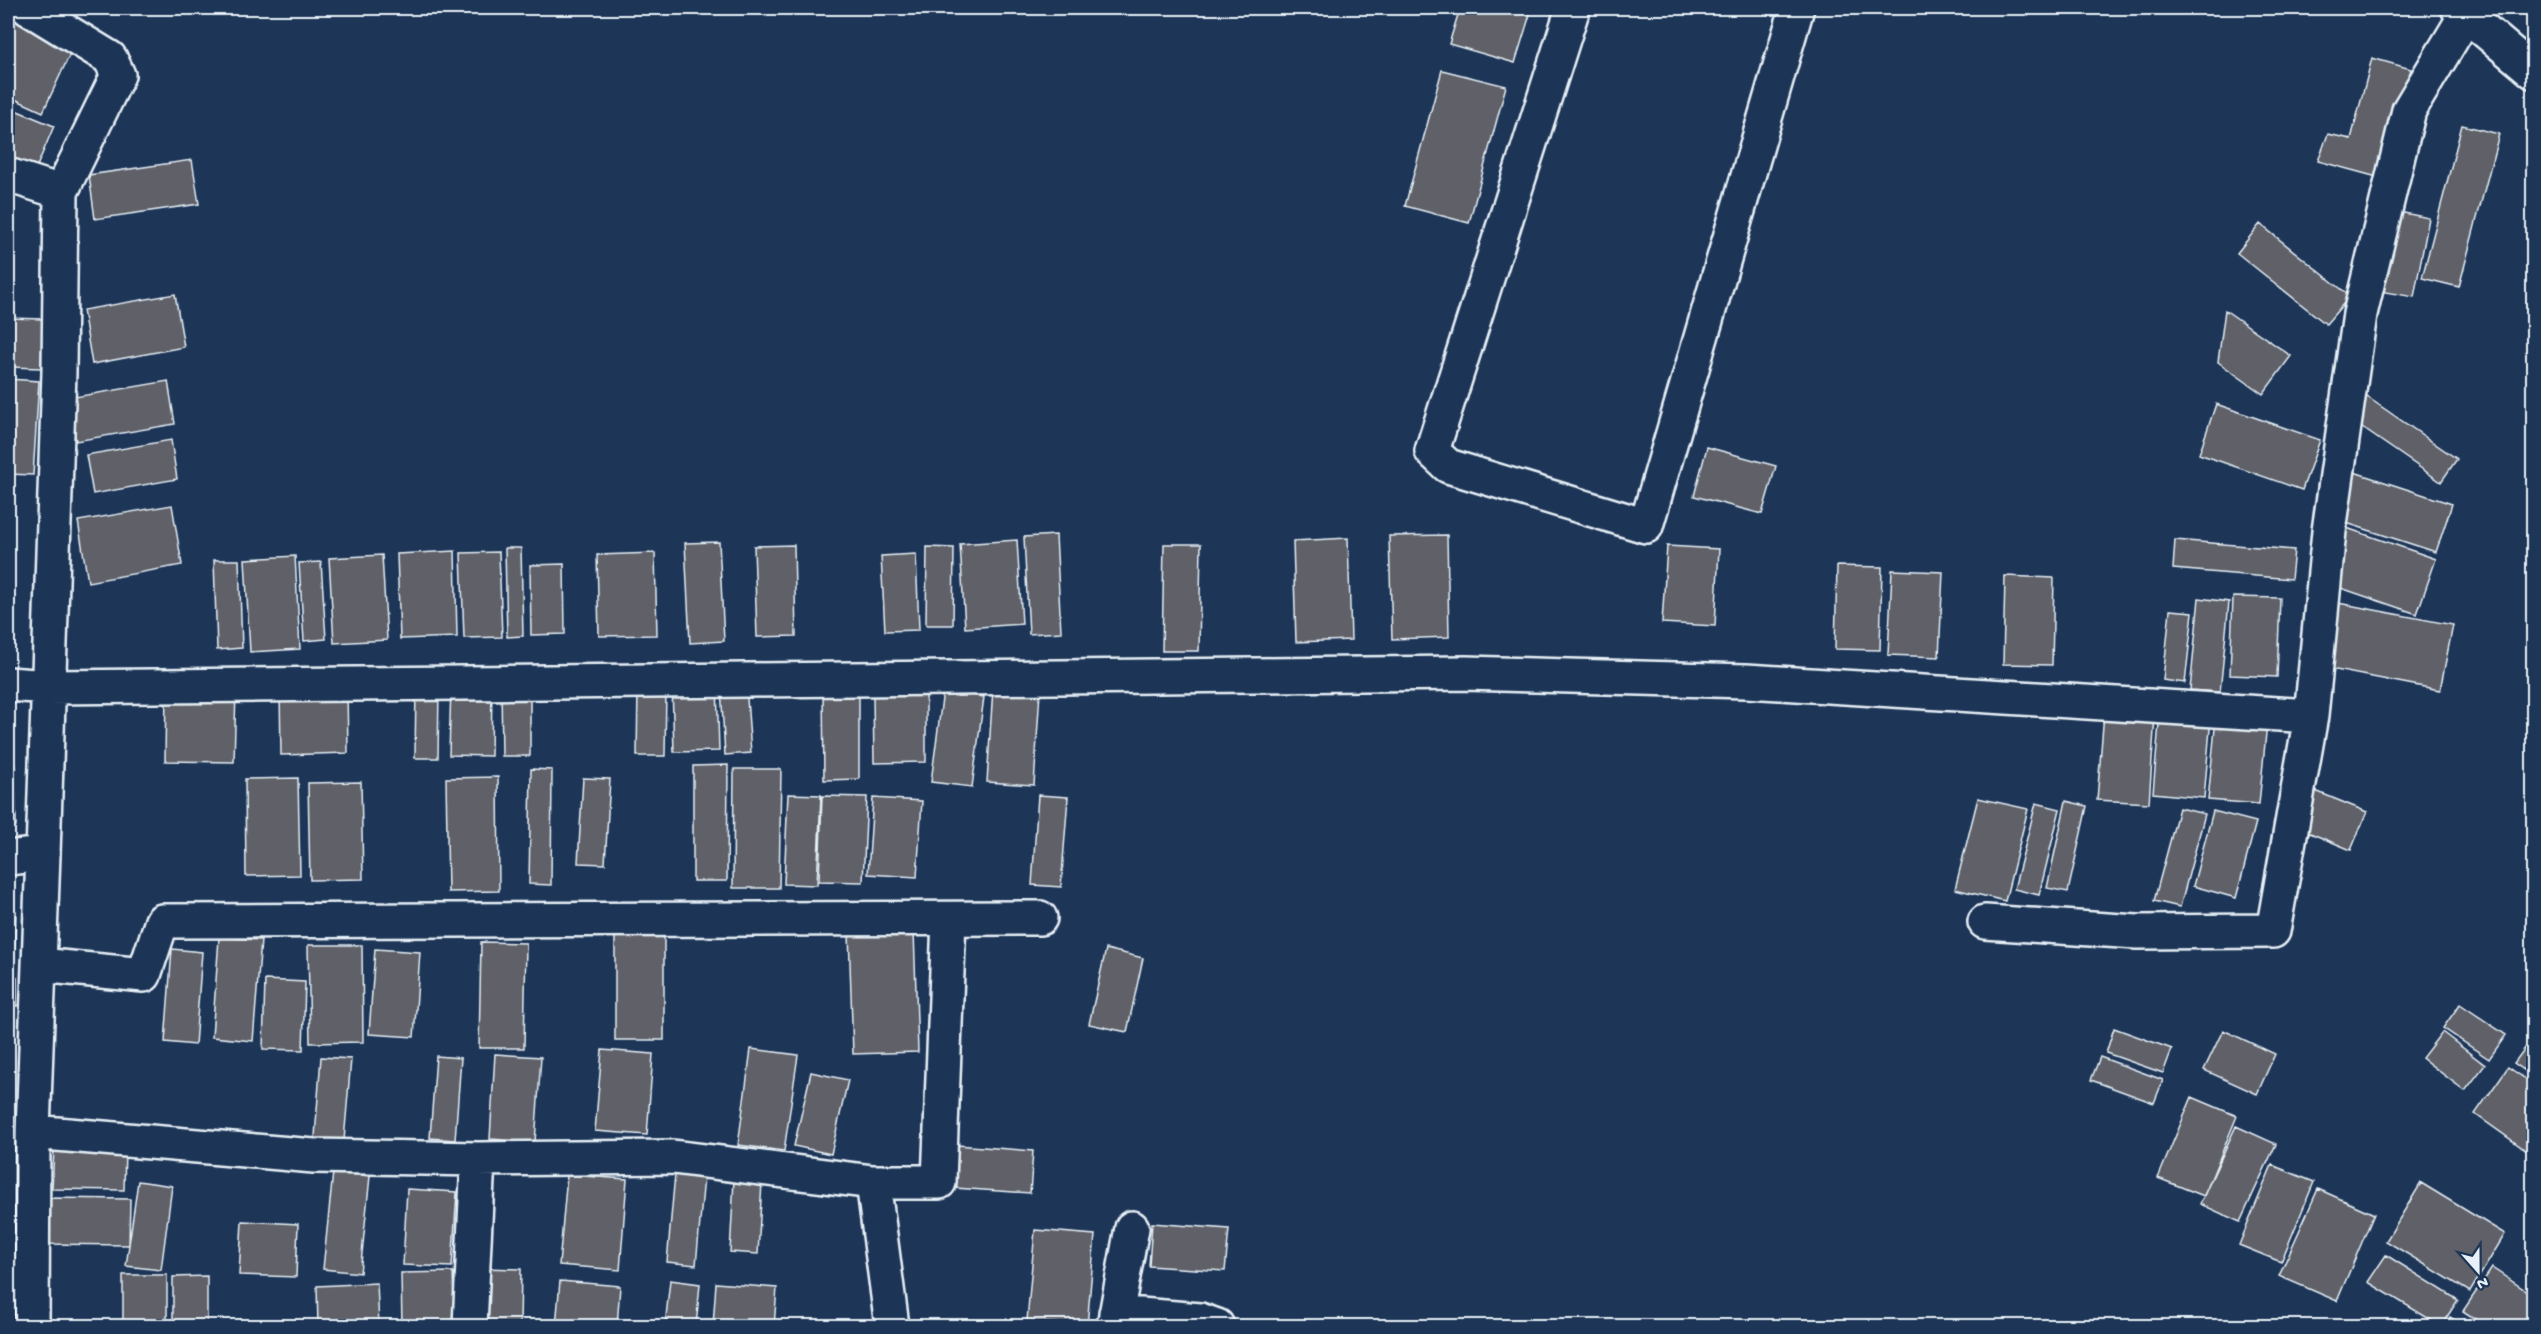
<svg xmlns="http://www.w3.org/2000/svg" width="2541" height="1334" viewBox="0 0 2541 1334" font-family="'Gochi Hand',sans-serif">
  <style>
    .building { fill: #5e6068; stroke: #e8f1f8; stroke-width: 1.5 }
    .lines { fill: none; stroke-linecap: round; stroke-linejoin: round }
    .minor-casing { stroke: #e8f1f8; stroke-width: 38 }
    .major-casing { stroke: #e8f1f8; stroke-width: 38 }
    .minor { stroke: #1d3557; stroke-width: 33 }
    .major { stroke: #1d3557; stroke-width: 33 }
  </style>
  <rect width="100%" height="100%" fill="#1d3557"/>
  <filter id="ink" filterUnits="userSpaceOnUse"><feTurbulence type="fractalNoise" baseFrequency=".0167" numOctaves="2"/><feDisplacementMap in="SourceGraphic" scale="12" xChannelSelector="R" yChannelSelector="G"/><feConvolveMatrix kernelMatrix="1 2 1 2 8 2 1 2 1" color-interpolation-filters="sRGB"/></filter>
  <g filter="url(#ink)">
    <!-- building -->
    <path class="building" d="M1460,8H1532L1515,63L1449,44Z
      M8,12L75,43L43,112L8,96Z
      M2372,58L2411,69L2381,178L2318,161L2328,134L2351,139Z
      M1442,70L1506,86L1469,223L1405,206Z
      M8,107L54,126L32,178L8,168Z
      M2462,125L2499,134L2459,287L2422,278Z
      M192,160L199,204L95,219L89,175Z
      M2394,211L2429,218L2414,297L2379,291Z
      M2260,224L2350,296L2326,324L2237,253Z
      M175,294L184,347L92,364L83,310Z
      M2225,310L2291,356L2263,394L2218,362Z
      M8,318L43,319L41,368L8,367Z
      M8,379L39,381L33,475L8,474Z
      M168,381L175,424L76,441L69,398Z
      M2360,392L2457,459L2441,482L2348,418Z
      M2216,404L2320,440L2302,490L2199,454Z
      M171,440L177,479L93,494L86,455Z
      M1707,447L1776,466L1762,514L1694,496Z
      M2354,472L2452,504L2436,552L2337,520Z
      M172,505L182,565L88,582L78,521Z
      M2338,525L2436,559L2417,614L2329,584Z
      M1056,535L1061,632L1029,634L1024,537Z
      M1447,535L1449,637L1392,639L1389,536Z
      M1348,538L1351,640L1296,642L1293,541Z
      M1017,540L1022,624L965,628L960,544Z
      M2175,540L2294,550L2291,579L2173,569Z
      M719,542L724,641L690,643L685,543Z
      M1164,544H1201L1199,651H1162Z
      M794,545L796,636L757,637L754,546Z
      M1667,546L1719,549L1715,626L1662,623Z
      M927,547L954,548L953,625H926Z
      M505,548H521L523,636L507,637Z
      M455,551L457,637L400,639L397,554Z
      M499,552L502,637L464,638L461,553Z
      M655,553L657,635L599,636L597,555Z
      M916,554L919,630L885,631L881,556Z
      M382,555L387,640L334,643L329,558Z
      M295,556L300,649L250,652L245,559Z
      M214,560H239L242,648L217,650Z
      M321,562L326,639L304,641L299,563Z
      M564,564L565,634L531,635L530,565Z
      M1837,566L1882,567L1880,650L1835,649Z
      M1892,570L1943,572L1939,657L1888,655Z
      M2005,576L2054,578L2052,665L2003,664Z
      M2233,597L2280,598L2277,677L2230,675Z
      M2199,598L2229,602L2220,692L2190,690Z
      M2333,602L2453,625L2440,690L2320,667Z
      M2170,610L2193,612L2185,683L2163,680Z
      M717,684L719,751L674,752L672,685Z
      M451,685H492L491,756L449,755Z
      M746,685L751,753L725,755L721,687Z
      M501,686H530V756H502Z
      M638,688H666L665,756H637Z
      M993,688L1040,692L1034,785L987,782Z
      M166,689L236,690L234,762L165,761Z
      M347,689L348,753L281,755L280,691Z
      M416,689H439L438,758H415Z
      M859,689V779L824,780L823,690Z
      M943,691L984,697L972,787L931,782Z
      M926,694V762L874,763L873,695Z
      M2160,712L2211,717L2204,798L2153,793Z
      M2104,713L2155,716L2149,803L2097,800Z
      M2216,718L2267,723L2259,804L2208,800Z
      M728,765L727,881H693V766Z
      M8,766H15L16,826H8Z
      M531,769L552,770L551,885L529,884Z
      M734,769H781L779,888H733Z
      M498,777L499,891L448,892L446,778Z
      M298,778L300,875L246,876L245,779Z
      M583,778L610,779L605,864L578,863Z
      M361,782L363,879L310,880L308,783Z
      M2313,790L2367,812L2351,850L2298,828Z
      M788,794L821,795L817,885L784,884Z
      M1038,795L1068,797L1061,887L1032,885Z
      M822,796L867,797L863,882L819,881Z
      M873,798L922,801L917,877L868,874Z
      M1978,798L2028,809L2005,901L1955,889Z
      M2066,801L2087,806L2068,892L2047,888Z
      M2036,803L2060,809L2039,895L2014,889Z
      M2179,808L2205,814L2180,907L2154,901Z
      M2213,811L2256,822L2236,898L2193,886Z
      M8,910L16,911L14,971H8Z
      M914,931L918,1052L853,1054L849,933Z
      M615,934H664V1040H615Z
      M219,938L261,940L253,1041L212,1037Z
      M481,942L526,943L524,1048H479Z
      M308,945H362L363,1042L310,1043Z
      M172,949L202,952L195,1045L165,1042Z
      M375,949L420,952L414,1037L369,1034Z
      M1106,949L1143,958L1127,1032L1089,1024Z
      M8,977H17V1006H8Z
      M265,980L305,982L303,1050L263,1049Z
      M2460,1004L2506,1035L2489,1059L2443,1028Z
      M8,1012H10V1065H8Z
      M2114,1028L2172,1049L2163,1073L2106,1053Z
      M2223,1030L2275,1054L2257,1094L2204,1070Z
      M2442,1032L2485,1065L2465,1091L2422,1058Z
      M2534,1036V1077L2514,1063Z
      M751,1049L798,1055L784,1151L738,1145Z
      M602,1050L653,1054L647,1135L595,1131Z
      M495,1054L541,1057L535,1142L490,1139Z
      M436,1056L461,1058L455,1140L430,1138Z
      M321,1057L351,1059L343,1152L314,1150Z
      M2100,1057L2163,1080L2154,1103L2091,1080Z
      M2508,1067L2534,1085V1156L2475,1114Z
      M811,1072L848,1080L831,1154L794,1146Z
      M2192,1097L2237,1116L2204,1196L2158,1178Z
      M8,1114H11L8,1154Z
      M2236,1126L2276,1144L2240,1222L2200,1204Z
      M957,1145L1033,1151L1030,1193L954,1188Z
      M54,1148L125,1149L124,1190L52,1189Z
      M2272,1165L2314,1182L2281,1262L2239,1245Z
      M333,1172L370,1176L360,1273L323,1269Z
      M675,1174L704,1177L696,1265L667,1262Z
      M567,1175L627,1179L620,1270L559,1265Z
      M734,1180L762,1181L758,1254L730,1252Z
      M138,1181L172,1186L161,1270L126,1266Z
      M2421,1183L2505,1234L2470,1292L2386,1241Z
      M407,1189L457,1192L452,1267L403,1265Z
      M2318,1189L2374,1214L2337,1301L2279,1276Z
      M44,1198L130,1199L129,1245L44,1244Z
      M242,1221L298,1224L296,1277L239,1275Z
      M1152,1223L1229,1229L1225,1271L1149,1266Z
      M1035,1230L1095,1235L1087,1326L1027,1321Z
      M2386,1255L2458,1300L2441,1326L2368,1282Z
      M481,1268L521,1269L520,1326H479Z
      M2492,1268L2534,1296V1326H2486L2463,1311Z
      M453,1272L455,1326H402L401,1273Z
      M123,1275H167V1326H123Z
      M207,1276V1326H173V1277Z
      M670,1280L700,1284L696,1326H665Z
      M560,1281L620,1286L617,1326H556Z
      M377,1283L379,1326H318L317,1286Z
      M716,1283L777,1288L774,1326H713Z
      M2450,1317L2464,1326H2444Z"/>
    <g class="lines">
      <defs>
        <path id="minor" d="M1573,8L1432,451L1448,466L1646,526L1797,8
          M8,175L61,192
          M8,684L49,687L1466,673L1746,681L2311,716L2273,931L2137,932L1985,922
          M2311,716L2329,531L2360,314L2409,110L2466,15
          M43,854L39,965L144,975L162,921L1040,918
          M8,858L43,854L59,372L61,192L118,75L110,58L28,8
          M33,1132L314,1156L478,1159L673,1157L873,1182H939L949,919
          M873,1182L892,1326
          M1116,1313L1200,1320L1217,1326
          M32,1326L33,1132L39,965
          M470,1326L478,1159
          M1114,1326L1132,1228"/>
        <path id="major" d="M2458,8L2534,72"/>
      </defs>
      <!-- minor casing -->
      <use href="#minor" class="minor-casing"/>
      <!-- major casing -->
      <use href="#major" class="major-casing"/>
      <!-- minor -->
      <use href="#minor" class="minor"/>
      <!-- major -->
      <use href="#major" class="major"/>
    </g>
  </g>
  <!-- margin -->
  <rect width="2541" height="1334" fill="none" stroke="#1d3557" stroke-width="30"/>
  <rect x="15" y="15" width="2511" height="1304" fill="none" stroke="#e8f1f8" stroke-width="2" filter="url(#ink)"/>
  <!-- north arrow -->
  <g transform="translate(2478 1271) rotate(159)" stroke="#1d3557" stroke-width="4.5" paint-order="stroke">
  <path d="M0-4.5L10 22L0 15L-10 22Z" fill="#e8f1f8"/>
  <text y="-9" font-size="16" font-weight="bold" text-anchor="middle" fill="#e8f1f8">N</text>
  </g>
</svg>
